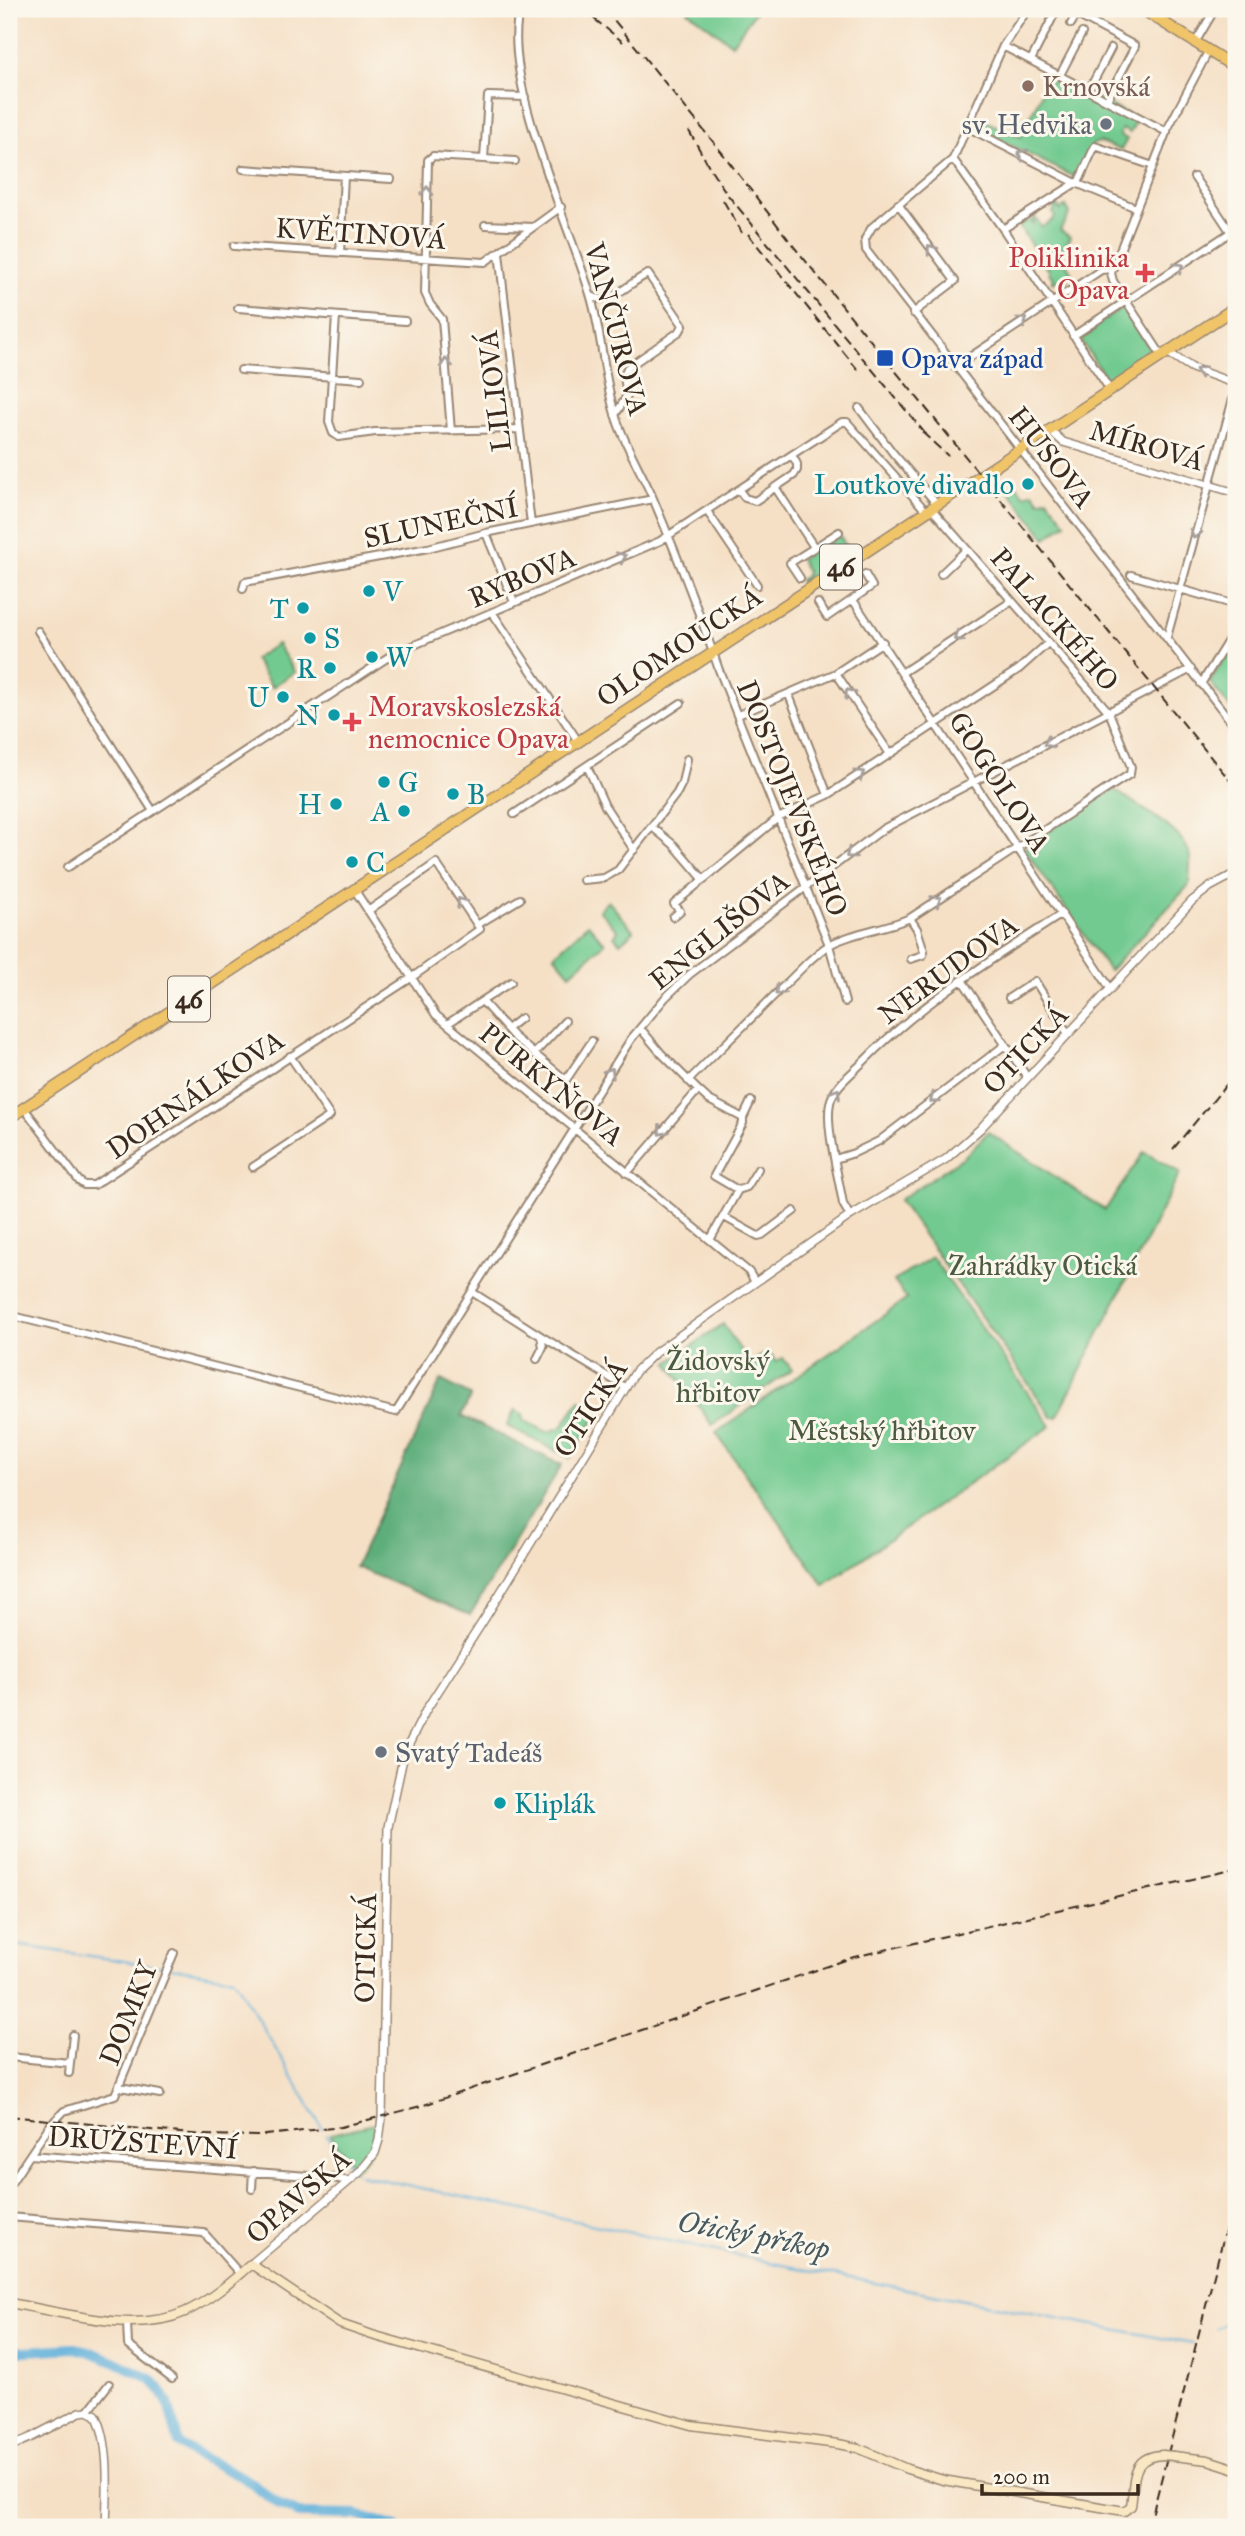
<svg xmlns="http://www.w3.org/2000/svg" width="1245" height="2536" viewBox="0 0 1245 2536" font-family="'IM FELL Great Primer',serif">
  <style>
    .green { fill: #72ca90; stroke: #567a57; stroke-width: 2 }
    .forest { fill: #5dae7a; stroke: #4c6c4c; stroke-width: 2 }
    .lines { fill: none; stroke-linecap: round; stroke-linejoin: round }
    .stream { stroke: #5eafd9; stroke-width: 2 }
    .river { stroke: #5eafd9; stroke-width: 10 }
    .minor-casing { stroke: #988572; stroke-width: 10 }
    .tertiary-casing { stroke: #988572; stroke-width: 10 }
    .secondary-casing { stroke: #988572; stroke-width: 11 }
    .primary-casing { stroke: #988572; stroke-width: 13 }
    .minor { stroke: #fff; stroke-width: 6 }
    .tertiary { stroke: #fff; stroke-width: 7 }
    .secondary { stroke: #f9e7c3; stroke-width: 8 }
    .primary { stroke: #f0c469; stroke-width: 10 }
    .rail { stroke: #3b2a1e; stroke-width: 2; stroke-dasharray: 10 5; stroke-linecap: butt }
    .secondary-bridge-casing { stroke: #988572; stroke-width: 11; stroke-linecap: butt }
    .secondary-bridge { stroke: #f9e7c3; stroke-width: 8 }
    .oneway { stroke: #a79f9a }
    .education-dot { fill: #8d6e63; stroke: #fbf7ec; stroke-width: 2.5 }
    .worship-dot { fill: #6b7280; stroke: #fbf7ec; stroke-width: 2.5 }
    .health-dot { fill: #e0444e; stroke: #fbf7ec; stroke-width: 2.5 }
    .transit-dot { fill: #1a4fb4; stroke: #fbf7ec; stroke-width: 2.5 }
    .culture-dot { fill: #0f9aa8; stroke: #fbf7ec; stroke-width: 2.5 }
    .labels { text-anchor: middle; stroke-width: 6; stroke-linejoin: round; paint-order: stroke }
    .shield { fill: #fbf7ec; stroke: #75685c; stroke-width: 2 }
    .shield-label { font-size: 26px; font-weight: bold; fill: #3b2a1e }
    .education-label { font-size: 28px; fill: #785e54; stroke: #fbf7ec; text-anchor: start }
    .worship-label { font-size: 28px; fill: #5b616d; stroke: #fbf7ec; text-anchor: end }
    .street-label { font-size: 28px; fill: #3b2a1e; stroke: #fbf7ec }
    .health-label { font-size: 28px; fill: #be3a42; stroke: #fbf7ec; text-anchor: end }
    .transit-label { font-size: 28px; fill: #164399; stroke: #fbf7ec; text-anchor: start }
    .culture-label { font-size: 28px; fill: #0d838f; stroke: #fbf7ec; text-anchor: end }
    .park-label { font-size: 28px; fill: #4c5a40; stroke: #fbf7ec }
    .water-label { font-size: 30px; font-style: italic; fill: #47595f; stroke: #fbf7ec }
  </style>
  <rect width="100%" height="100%" fill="#fbf7ec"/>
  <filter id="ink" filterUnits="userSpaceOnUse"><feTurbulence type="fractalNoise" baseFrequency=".0143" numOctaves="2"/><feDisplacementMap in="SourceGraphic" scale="14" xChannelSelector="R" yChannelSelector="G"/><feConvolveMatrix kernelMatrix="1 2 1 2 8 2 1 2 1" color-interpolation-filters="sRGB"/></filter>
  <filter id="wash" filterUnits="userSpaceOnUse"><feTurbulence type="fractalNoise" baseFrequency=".00686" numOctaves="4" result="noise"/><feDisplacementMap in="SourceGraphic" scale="28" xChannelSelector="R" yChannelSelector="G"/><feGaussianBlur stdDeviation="1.57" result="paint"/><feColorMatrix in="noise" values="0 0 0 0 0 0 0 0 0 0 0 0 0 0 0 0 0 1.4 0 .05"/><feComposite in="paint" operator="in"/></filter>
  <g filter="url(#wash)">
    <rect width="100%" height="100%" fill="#f5e0c6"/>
    <!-- green -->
    <path class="green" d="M690,9H757L732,44L688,11Z
      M1060,79L1137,119L1130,133L1122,129L1119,135L1127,139L1121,150L1100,142L1093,144L1078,179L975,127L978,118L1021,137L1046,83Z
      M1055,202L1060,210L1066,206L1070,213L1060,230L1070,237L1061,253L1072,274L1066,279L1068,282L1065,286L1061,278L1053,283V276L1050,275L1048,268H1046L1019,226L1029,219L1033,224L1034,216L1042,227L1053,220L1055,216L1053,213L1055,208L1051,205Z
      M1124,307L1152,351L1151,355L1109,383L1079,337Z
      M1016,484L1024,495L1033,492L1040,501L1047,498L1066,523L1046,538L1008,490Z
      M838,533L849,551L801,582L799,580L805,577L807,572L800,559Z
      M1236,639V715L1210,682Z
      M277,644L295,672L272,687L254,659Z
      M1115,790C1133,803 1176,827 1186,846C1193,856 1189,873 1189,885L1109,971L1024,848L1102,795Z
      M608,901L634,931L620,943L614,936L618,931L599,910Z
      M588,924L605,943L570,974L554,955Z
      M988,1132L1105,1210L1144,1152L1180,1173L1057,1417H1052L899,1200L965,1156Z
      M932,1257L1051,1426L824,1585L716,1433L907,1299L894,1281Z
      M723,1324L749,1363L768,1352L776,1362L783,1358L792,1370L712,1425L668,1363Z
      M580,1400L599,1413L570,1458L507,1426L515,1410L524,1415L523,1420L547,1432L561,1428Z
      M373,2124L375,2126C375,2143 370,2158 356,2168L330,2134Z"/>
    <!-- forest -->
    <path class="forest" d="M441,1380L470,1395V1398L461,1416L562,1465L470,1615L355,1567Z"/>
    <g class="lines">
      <!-- stream -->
      <path class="stream" d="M9,1944L164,1967
        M171,1968L234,1978L322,2128
        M326,2134L355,2172
        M360,2175L777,2264L1192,2344
        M1216,2329L1236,2316"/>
      <!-- river -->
      <path class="river" d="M9,2352L74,2348L88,2351L114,2361L151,2379L160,2389L168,2403L179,2444L189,2451L244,2478L281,2506L299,2514L357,2515L397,2527"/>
    </g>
  </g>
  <g filter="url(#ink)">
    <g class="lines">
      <defs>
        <path id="minor" d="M520,9C499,74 570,226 590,294C602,333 603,375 615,414C623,442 640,469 652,496C676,553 699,611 719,670L829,945L845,1002
          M1028,9L1003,46L953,159L872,227L865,239L866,250L1236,728
          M1066,9L1135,46L1107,100
          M1071,24L1076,15
          M1195,43L1215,9
          M1003,46L1167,132
          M1031,60L1057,9
          M1060,75L1082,33
          M1089,90L1111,48
          M967,127L1076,183L1136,208
          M484,159L515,161
          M953,159L1003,229L1110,390
          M243,169L391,179
          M1194,177L1236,240
          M898,204L955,281L913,313
          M485,225L533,227
          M1003,229L1079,181L1095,146L1153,166
          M234,246L485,262L561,207
          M340,253L344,176
          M499,253L531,524
          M591,296C611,307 630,281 648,274L683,325L680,331L627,368L624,376L627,396L615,415
          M238,308L405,321
          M336,316L329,422L333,433L339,437L375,432L519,429
          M1073,336L1231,232
          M1162,356L1113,281L1111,273L1168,128L1208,52
          M955,367L1101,270L1112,269
          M241,370L361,379
          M859,408L893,453L937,504
          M451,431L442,319L430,304L425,293L428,160L433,156L484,159L488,96L525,97
          M775,487L814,547
          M739,490L745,498L755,501L794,475L797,470V464L792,455
          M707,511L757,585
          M486,533L514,602
          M941,574L966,550
          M1131,575L1236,605
          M800,578L790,563L839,532
          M243,589L245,582L428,548L486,533L653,499
          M853,600L1110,988
          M818,603L827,617L872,586L865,574
          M492,612L578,741
          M38,631L153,811
          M1167,637L1236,388
          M903,672L1012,601
          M836,673L890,754
          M1201,684L1236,628
          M789,695L828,795
          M738,715L836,673L883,642
          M587,766L605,806L634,850
          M514,814L681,703
          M652,827L674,845L704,880
          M68,867L393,654L660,541L842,422H847L926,511
          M583,880L604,878L618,870L677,793L682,783L687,759
          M354,889L436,1015L749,1272L755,1282
          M673,917L680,911L674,904L778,818L828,795L1019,669L1048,643
          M910,918L917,929L924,951L923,955L911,959
          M477,925L520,899
          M962,980L1027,1077
          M1009,998L1035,981L1068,1034
          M482,1001L513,1036L566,1080L592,1041
          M447,1024L511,982
          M640,1028L661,1053L698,1090L709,1100L743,1118L751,1101
          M507,1029L521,1018
          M534,1054L565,1021
          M688,1081L809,961C816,955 823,948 831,944C856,931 885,929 910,918L1130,774L1131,767L1109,712L931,508
          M24,1108L79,1181L84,1185H94L411,978L480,929L436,863L368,911
          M835,1159L854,1153L879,1141L1005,1045
          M253,1167L330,1116L290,1056
          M627,1173L698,1090
          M738,1190L747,1187L758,1169
          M850,1216L843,1204C839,1178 825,1127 830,1103C833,1088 850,1075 860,1065C919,1004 991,960 1062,914
          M724,1217L758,1236L762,1235L794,1211
          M710,1240L738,1190L714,1176L743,1123V1118
          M472,1292L541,1336L543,1347L537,1359
          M9,1315L396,1412L631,1039L665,998L690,974L883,829L1191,669
          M541,1336L625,1387
          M9,2057L70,2063
          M69,2073L73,2035
          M120,2087L160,2094
          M30,2155L334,2178L348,2181
          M9,2186L48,2128L64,2111L115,2095L174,1953
          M252,2189L253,2171
          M9,2217L204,2233L240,2274
          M127,2323L128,2345L172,2379
          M88,2411L109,2384"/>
        <path id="tertiary" d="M1167,352L1192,368L1236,384
          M1050,430L1063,442L1236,493
          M251,2264L360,2172L375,2153L379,2140L382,2118L388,1827L404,1754L426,1710L485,1618L636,1371L656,1352L850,1216L946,1159L980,1129L1192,901L1210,887L1236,873
          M9,2447L32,2437L80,2412L88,2411L96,2415C111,2444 107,2494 106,2527"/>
        <path id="secondary" d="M9,2303C63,2312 134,2335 185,2312C209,2301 232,2281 251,2264L340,2324L372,2335L691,2425L838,2444L858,2448L907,2469L943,2480L1124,2511L1131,2506C1135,2480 1130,2456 1163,2455
          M1173,2456L1208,2460L1236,2469"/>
        <path id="primary" d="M1142,9L1236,68
          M9,1118L1236,307
          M1235,2527L1236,2526"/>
      </defs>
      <!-- minor casing -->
      <use href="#minor" class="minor-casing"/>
      <!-- tertiary casing -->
      <use href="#tertiary" class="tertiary-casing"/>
      <!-- secondary casing -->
      <use href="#secondary" class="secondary-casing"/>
      <!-- primary casing -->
      <use href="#primary" class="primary-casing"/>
      <!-- minor -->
      <use href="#minor" class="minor"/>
      <!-- tertiary -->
      <use href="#tertiary" class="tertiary"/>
      <!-- secondary -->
      <use href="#secondary" class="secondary"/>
      <!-- primary -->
      <use href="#primary" class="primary"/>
      <!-- rail -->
      <path class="rail" d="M582,9L623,42
        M605,9L723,154L795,248L1236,788
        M689,131L710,168L727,194L928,437
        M723,200L742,233
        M748,234L858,370
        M922,432L948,456
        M1173,1149L1236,1073
        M9,2116L202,2135L257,2136L341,2127L421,2106L854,1957L1236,1869
        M1149,2527L1236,2189"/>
      <defs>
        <path id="secondary-bridge" d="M1163,2455L1173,2456"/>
      </defs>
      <!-- secondary-bridge casing -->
      <use href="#secondary-bridge" class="secondary-bridge-casing"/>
      <!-- secondary-bridge -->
      <use href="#secondary-bridge" class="secondary-bridge"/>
    </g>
    <!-- one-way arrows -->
    <defs><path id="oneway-chevron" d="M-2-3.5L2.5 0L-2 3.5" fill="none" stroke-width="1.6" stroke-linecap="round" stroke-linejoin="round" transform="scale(1.75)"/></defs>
    <g class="oneway">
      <use href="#oneway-chevron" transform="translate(1022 154) rotate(-154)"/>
      <use href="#oneway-chevron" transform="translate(427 191) rotate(-88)"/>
      <use href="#oneway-chevron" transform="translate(931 249) rotate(-126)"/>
      <use href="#oneway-chevron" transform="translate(1179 267) rotate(-34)"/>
      <use href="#oneway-chevron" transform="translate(1023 321) rotate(-34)"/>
      <use href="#oneway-chevron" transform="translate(446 363) rotate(-95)"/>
      <use href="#oneway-chevron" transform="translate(1200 371) rotate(-157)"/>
      <use href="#oneway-chevron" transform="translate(1195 534) rotate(106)"/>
      <use href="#oneway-chevron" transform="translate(622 557) rotate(-23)"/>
      <use href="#oneway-chevron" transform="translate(958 637) rotate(147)"/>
      <use href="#oneway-chevron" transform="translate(849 693) rotate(-124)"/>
      <use href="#oneway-chevron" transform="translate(1048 743) rotate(153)"/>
      <use href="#oneway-chevron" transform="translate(860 774) rotate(-34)"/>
      <use href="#oneway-chevron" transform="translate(850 854) rotate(143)"/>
      <use href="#oneway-chevron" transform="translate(937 900) rotate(-33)"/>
      <use href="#oneway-chevron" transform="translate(461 902) rotate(-124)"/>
      <use href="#oneway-chevron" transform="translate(779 991) rotate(135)"/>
      <use href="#oneway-chevron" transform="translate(610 1072) rotate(-57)"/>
      <use href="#oneway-chevron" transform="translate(836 1093) rotate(-59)"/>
      <use href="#oneway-chevron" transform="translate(934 1099) rotate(143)"/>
      <use href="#oneway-chevron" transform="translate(662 1131) rotate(130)"/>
    </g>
  </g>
  <!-- markers -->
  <circle class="education-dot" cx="1028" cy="86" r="7"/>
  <g class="worship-dot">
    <circle cx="1106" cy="124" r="7"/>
    <circle cx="381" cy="1752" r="7"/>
  </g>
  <g class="health-dot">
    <path d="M1141.5 262.5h7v7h7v7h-7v7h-7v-7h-7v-7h7z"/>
    <path d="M348.5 711.5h7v7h7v7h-7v7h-7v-7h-7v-7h7z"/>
  </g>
  <rect class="transit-dot" x="876" y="349" width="18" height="18" rx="3.5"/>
  <g class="culture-dot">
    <circle cx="1028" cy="484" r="7"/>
    <circle cx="369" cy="591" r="7"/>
    <circle cx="303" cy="608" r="7"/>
    <circle cx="310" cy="638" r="7"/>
    <circle cx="372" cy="657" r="7"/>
    <circle cx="330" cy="668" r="7"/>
    <circle cx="283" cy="697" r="7"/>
    <circle cx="334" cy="715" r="7"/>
    <circle cx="384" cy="782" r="7"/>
    <circle cx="453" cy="794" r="7"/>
    <circle cx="336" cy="804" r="7"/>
    <circle cx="404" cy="811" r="7"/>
    <circle cx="352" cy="862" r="7"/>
    <circle cx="500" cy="1803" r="7"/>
  </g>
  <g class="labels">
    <!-- shield labels -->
    <g class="shield">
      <rect x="820" y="544.5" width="42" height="45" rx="5"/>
      <rect x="168" y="976.5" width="42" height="45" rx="5"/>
    </g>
    <g class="shield-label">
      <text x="841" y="576">46</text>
      <text x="189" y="1008">46</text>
    </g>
    <!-- education labels -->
    <g class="education-label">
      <text x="1042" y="96">Krnovská</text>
    </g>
    <!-- worship labels -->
    <g class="worship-label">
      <text x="1092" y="134">sv. Hedvika</text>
      <text x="395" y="1762" text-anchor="start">Svatý Tadeáš</text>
    </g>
    <!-- street labels -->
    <g class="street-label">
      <text transform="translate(361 233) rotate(4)" y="10">KVĚTINOVÁ</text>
      <text transform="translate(617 329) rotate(75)" y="10">VANČUROVA</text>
      <text transform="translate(494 391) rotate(-97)" y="10">LILIOVÁ</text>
      <text transform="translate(1147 445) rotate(16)" y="10">MÍROVÁ</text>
      <text transform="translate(1052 457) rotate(52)" y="10">HUSOVA</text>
      <text transform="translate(441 522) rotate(-12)" y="10">SLUNEČNÍ</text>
      <text transform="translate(522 577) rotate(-23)" y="10">RYBOVA</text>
      <text transform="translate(1055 619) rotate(49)" y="10">PALACKÉHO</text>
      <text transform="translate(679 646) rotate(-34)" y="10">OLOMOUCKÁ</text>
      <text transform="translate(1000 782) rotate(57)" y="10">GOGOLOVA</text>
      <text transform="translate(793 798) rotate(68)" y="10">DOSTOJEVSKÉHO</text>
      <text transform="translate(719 930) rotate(-39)" y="10">ENGLIŠOVA</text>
      <text transform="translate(948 969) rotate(-36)" y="10">NERUDOVA</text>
      <text transform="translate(1025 1049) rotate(-47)" y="10">OTICKÁ</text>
      <text transform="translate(552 1084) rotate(39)" y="10">PURKYŇOVA</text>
      <text transform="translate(195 1094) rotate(-34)" y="10">DOHNÁLKOVA</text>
      <text transform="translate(590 1408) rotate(-57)" y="10">OTICKÁ</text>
      <text transform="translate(365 1948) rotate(-89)" y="10">OTICKÁ</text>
      <text transform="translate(128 2013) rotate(-68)" y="10">DOMKY</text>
      <text transform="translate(143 2142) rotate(4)" y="10">DRUŽSTEVNÍ</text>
      <text transform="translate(298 2196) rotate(-41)" y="10">OPAVSKÁ</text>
    </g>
    <!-- health labels -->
    <g class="health-label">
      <text x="1129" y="267">Poliklinika<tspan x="1129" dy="32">Opava</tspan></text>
      <text x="368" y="716" text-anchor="start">Moravskoslezská<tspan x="368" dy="32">nemocnice Opava</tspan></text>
    </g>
    <!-- transit labels -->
    <g class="transit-label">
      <text x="901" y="368">Opava západ</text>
    </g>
    <!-- culture labels -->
    <g class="culture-label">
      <text x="1014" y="494">Loutkové divadlo</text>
      <text x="383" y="601" text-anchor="start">V</text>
      <text x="289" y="618">T</text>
      <text x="324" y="648" text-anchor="start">S</text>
      <text x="386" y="667" text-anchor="start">W</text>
      <text x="316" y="678">R</text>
      <text x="269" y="707">U</text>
      <text x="320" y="725">N</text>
      <text x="398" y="792" text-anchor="start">G</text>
      <text x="467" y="804" text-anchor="start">B</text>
      <text x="322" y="814">H</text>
      <text x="390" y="821">A</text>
      <text x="366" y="872" text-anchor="start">C</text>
      <text x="514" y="1813" text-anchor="start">Kliplák</text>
    </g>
    <!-- park labels -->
    <g class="park-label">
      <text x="1043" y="1275">Zahrádky Otická</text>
      <text x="718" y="1370">Židovský<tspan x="718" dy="32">hřbitov</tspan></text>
      <text x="882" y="1440">Městský hřbitov</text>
    </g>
    <!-- water labels -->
    <g class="water-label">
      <text transform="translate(754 2235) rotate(11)" y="10">Otický příkop</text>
    </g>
  </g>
  <!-- margin -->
  <rect width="1245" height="2536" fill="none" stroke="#fbf7ec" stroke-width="35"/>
  <!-- scale -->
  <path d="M982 2484v10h156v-10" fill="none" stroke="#3b2a1e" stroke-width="3.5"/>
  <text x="993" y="2484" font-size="21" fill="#3b2a1e" stroke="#fbf7ec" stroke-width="5" paint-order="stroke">200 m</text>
</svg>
